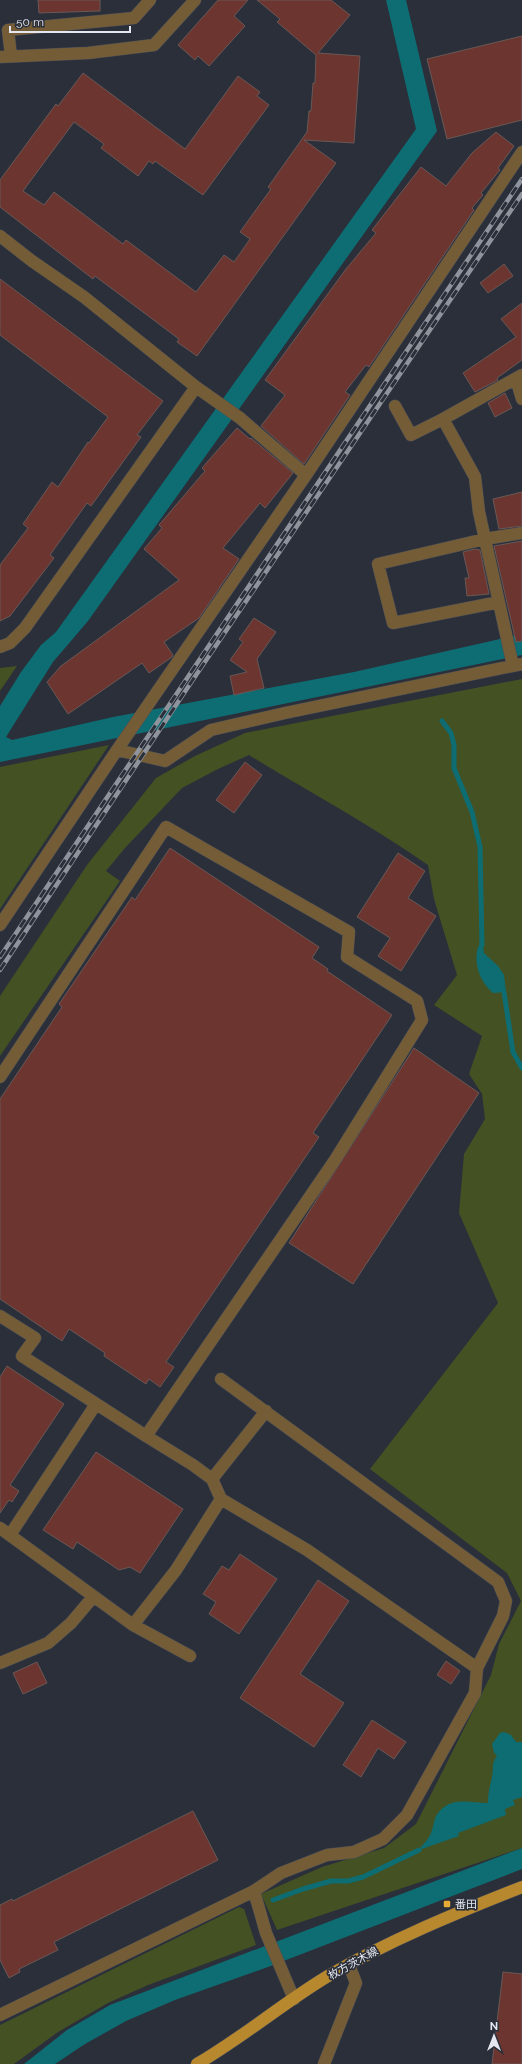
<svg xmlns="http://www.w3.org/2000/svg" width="522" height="2064" viewBox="0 0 522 2064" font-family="Raleway,'Noto Sans JP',sans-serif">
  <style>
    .green { fill: #435123 }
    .water { fill: #0e6d73 }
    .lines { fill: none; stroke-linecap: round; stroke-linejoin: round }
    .stream { stroke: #0e6d73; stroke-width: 5 }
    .building { fill: #6d352f; stroke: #695856 }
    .minor-casing { stroke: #484c57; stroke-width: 13 }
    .major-casing { stroke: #484c57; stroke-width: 13 }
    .minor { stroke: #745d36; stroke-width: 12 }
    .major { stroke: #b8882e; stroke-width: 12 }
    .rail-casing { stroke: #8f939c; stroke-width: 4.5 }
    .rail { stroke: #2a2f3a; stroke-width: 3; stroke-dasharray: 9; stroke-linecap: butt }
    .poi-dot { fill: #e7ac36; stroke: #2a2f3a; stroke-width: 1.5 }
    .labels { text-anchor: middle; stroke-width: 3.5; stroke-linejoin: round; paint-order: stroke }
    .poi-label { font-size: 11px; fill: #e4e7ef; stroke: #2a2f3a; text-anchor: start }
    .street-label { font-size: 11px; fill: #e4e7ef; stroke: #2a2f3a }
  </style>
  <rect width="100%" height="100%" fill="#2a2f3a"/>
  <!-- green -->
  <path class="green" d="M17,666L0,691V668Z
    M522,679V1848L277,1930L261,1894L322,1867L384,1848L416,1824L491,1675L499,1644L521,1601L507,1573L370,1469L498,1303L459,1213L464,1154L485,1119L482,1094L469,1074L482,1036L434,1005L457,975L434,899L428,865C371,825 309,792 249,755L218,769L182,788L125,848L106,871L120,881L0,1056V996L87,865L156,778L195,756L245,733Z
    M109,745L0,909V767Z
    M239,1907L244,1909L256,1945L148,1985L108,2003L58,2032L14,2064H0V2025Z"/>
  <!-- water -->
  <path class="water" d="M386,0H406L437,131L88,621L53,662L6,737L12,740L113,717L354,672L522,634V655L0,762V706L21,672L41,645L56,632L416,129Z
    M479,945H483L484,953L498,966L504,975L506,992L493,993C480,982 472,962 479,945Z
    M504,1732L511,1735L516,1742H522V1797L513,1800L515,1805L505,1809L506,1815L458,1833L459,1836L419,1850C422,1845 426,1842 429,1837C433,1831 433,1823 436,1816C449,1795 469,1803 488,1803C488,1793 490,1786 492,1777C494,1766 491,1766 497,1755L494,1753L492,1744L500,1733Z
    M522,1848V1869L268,1967L175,2000L126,2021L85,2044L55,2064H24L67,2030L110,2005Z"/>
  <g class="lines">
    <!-- stream -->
    <path class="stream" d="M442,721L451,733L454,745V768L472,812L480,847L482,945
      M504,992L513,1052L522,1068
      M273,1900L303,1889L331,1881H348L363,1877L419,1850"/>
  </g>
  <!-- building -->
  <path class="building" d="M38,0H100V11L39,13Z
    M218,0H248L234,16L245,26L209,66L198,56L195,60L178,45Z
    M257,0H331L350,15L318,53L360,56L354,143L304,140L336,163L197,356L177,342L179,339L95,276L93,279L0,207V180L56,104L58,106L83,73L185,149L238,76L260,92L257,96L269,105L203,195L155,161L153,164L149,161L138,176L101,148L104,144L74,122L23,191L44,205L54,192L123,244L126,240L196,292L224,255L234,262L250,239L240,232L271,189L268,187L307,132L309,111H311L313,83H315L316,55L277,22L280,19Z
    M522,36V120L447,139L427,59Z
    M496,132L514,146L498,168L500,170L481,193L483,195L472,208L474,210L369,367L366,365L345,392L350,395L304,464L261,426L285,395L265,380L346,269L376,233L372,230L421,167L446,186L472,153Z
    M504,264L513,276L488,293L480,283Z
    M0,279L163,401L137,435L141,437L91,506L87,503L50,555L54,558L10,616L0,621V565L28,528L23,524L52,482L58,487L88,442L89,443L108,417L0,335Z
    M522,303V360L497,378L498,380L475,392L463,373L516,337L501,319Z
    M505,393L512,408L495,417L488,403Z
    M237,428L250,439L251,438L293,473L265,508L260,503L223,548L239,559L199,618L164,642L173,655L172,657L149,673L142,663L68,714L47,682L61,666L179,580L144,549L162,528L159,525L205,471L202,468Z
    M522,492V526L499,529L493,499Z
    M522,541V641L516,642L494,546Z
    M475,549L480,550L489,594L467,596L465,578H469L463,552Z
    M254,618L276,632L257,659L264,688L234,695L230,676L247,672L230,660L243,642L239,639Z
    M245,762L262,775L234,813L216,800Z
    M170,848L319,947L312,958L328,969L327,971L392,1015L313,1133L319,1137L166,1362L174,1367L160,1387L149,1379L146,1384L104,1356L105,1353L69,1329L62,1341L0,1299V1099L62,1007L59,1004L132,897L135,900Z
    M398,853L425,871L408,898L436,916L401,971L378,956L390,938L357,917Z
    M414,1048L479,1093L353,1284L289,1243Z
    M7,1366L64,1404L10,1485L19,1491L12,1502L9,1500L0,1513V1377Z
    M96,1452L183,1509L140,1573L130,1567L119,1570L77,1542L73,1549L43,1530Z
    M240,1554L277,1579L239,1634L209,1614L216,1602L203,1594L222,1566L229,1570Z
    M318,1580L349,1601L300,1674L344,1703L314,1747L240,1698Z
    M446,1661L460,1671L451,1684L437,1675Z
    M37,1662L47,1683L23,1694L13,1673Z
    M372,1720L406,1742L394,1759L378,1748L361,1777L343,1765Z
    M193,1811L218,1860L54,1942L58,1950L19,1969L20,1972L9,1978L0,1960V1905L12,1899L13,1901Z
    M503,1972L522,1974V2064H492Z"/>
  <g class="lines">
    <defs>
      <path id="minor" d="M11,56L8,30L134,18L150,0
        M0,57L88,53L154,45L195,0
        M0,236L32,261L84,297L196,387L240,418L306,475
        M516,379L522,399
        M395,406L411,435L443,419L475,477L479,512L513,666
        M443,419L522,375
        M499,602L393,623L378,564L485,539L522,533
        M0,647L10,643L25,628L196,387
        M117,750L165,761L211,730L285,713L522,664
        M0,925L117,750L306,475L522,152
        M0,1077L166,827L349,932L347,957L417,1001L422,1020L335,1160L146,1436L193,1465L212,1479
        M0,1316L35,1338L22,1356L146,1436
        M221,1379L498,1582L506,1601L503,1616L477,1668L475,1693L407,1815L383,1839L354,1852L327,1855L281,1873L254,1891L266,1933L294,1999
        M221,1499L307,1550L477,1668
        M0,1528L133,1625L190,1656
        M10,1535L96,1404
        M133,1625L176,1570L221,1499L212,1479L266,1411
        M0,1663L48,1643L71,1623L93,1597
        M0,2015L254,1891
        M324,2064L356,1983L349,1965"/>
      <path id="major" d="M197,2064C242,2038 283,2003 328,1976C390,1940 456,1913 522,1887"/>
    </defs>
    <!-- minor casing -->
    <use href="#minor" class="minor-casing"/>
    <!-- major casing -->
    <use href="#major" class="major-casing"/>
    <!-- minor -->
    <use href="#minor" class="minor"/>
    <!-- major -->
    <use href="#major" class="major"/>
    <defs>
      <path id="rail" d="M0,957L522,179
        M0,970L192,681L522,194"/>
    </defs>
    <!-- rail casing -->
    <use href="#rail" class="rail-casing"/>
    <!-- rail -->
    <use href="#rail" class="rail"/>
  </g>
  <!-- markers -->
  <rect class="poi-dot" x="443" y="1900" width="8" height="8" rx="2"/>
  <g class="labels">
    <!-- poi labels -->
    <g class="poi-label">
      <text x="455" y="1908">番田</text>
    </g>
    <!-- street labels -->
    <g class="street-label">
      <text transform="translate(353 1963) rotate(-29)" y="4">枚方茨木線</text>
    </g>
  </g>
  <!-- north arrow -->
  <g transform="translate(494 2036)" stroke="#2a2f3a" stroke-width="3" paint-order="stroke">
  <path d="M0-3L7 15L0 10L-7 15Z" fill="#e4e7ef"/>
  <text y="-6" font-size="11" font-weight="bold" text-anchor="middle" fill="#e4e7ef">N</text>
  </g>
  <!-- scale -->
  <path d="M10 26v6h120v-6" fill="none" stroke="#e4e7ef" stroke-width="2"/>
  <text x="16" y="26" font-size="12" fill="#e4e7ef" stroke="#2a2f3a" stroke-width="3" paint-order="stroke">50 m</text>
</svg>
